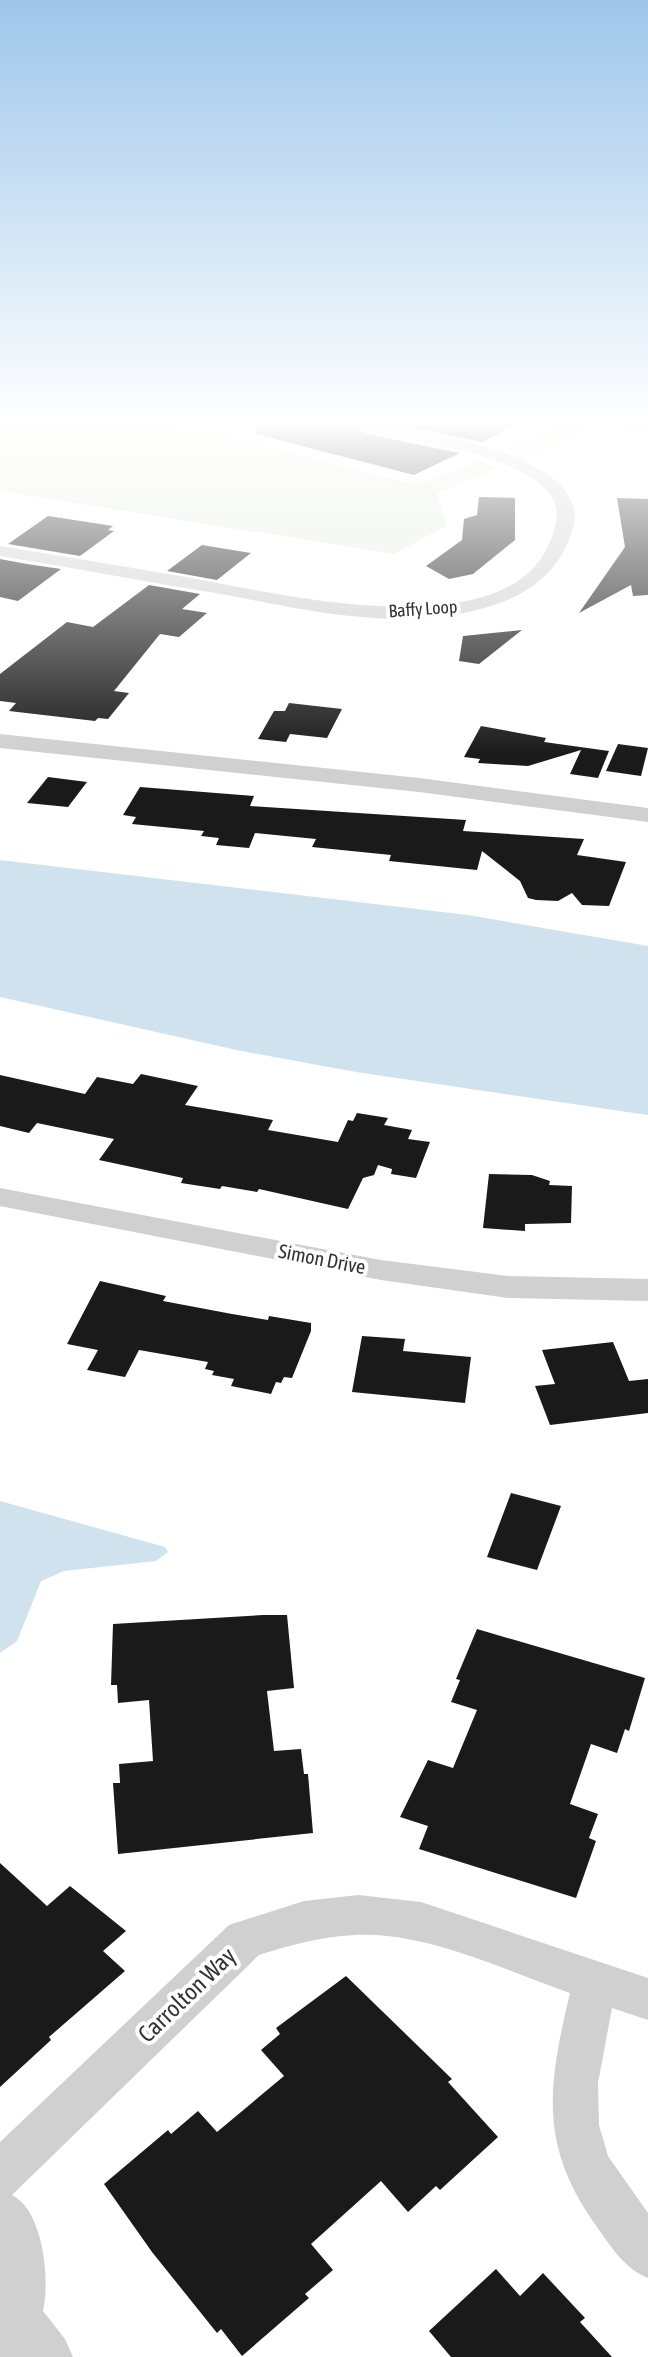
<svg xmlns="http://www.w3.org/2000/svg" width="648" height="2357" viewBox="0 0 648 2357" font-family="'Asap Condensed',sans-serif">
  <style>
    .green { fill: #e6ecdf }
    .water { fill: #cfe2ee }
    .building { fill: #1a1a1a }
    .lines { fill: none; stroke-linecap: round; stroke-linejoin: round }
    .street { fill: #d0d0d0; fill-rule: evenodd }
    .labels { text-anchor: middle; stroke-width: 8; stroke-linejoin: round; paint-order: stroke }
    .far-street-label { font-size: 18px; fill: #333; stroke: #fff }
    .street-label { font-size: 20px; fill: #333; stroke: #fff }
    .near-street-label { font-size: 24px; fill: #333; stroke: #fff }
  </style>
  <rect width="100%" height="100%" fill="#fff"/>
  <!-- green -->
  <path class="green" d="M0,424H179L417,485L478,461L499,468L437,493L446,521L444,527L394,554L0,491Z
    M532,424H648V434L589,430L525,457L504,450L545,431Z"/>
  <!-- water -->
  <path class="water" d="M0,860L468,915L648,946V1115L356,1072L241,1051L0,997Z
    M0,1501L165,1547L168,1552L156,1561L64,1571L41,1581L17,1641L0,1653Z"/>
  <!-- building -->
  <path class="building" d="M257,424H349L367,434L460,453L414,475L256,434Z
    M394,424H517L482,442Z
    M479,497L515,498V540L473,574L449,579L426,566L462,540L464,519L477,515Z
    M617,498L648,499V595L633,596L631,585L579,613L625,547Z
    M48,516L113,526L108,530L114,531L80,556L8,544Z
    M202,545L251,553L217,580L167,571Z
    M0,559L27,564L61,569L18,601L0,597Z
    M149,585L200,594L182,609L207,613L179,637L160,634L114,691L129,693L108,719L98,718L95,721L9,711L16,703L0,701V674L67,622L93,627Z
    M522,630L479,664L459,661L463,636Z
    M289,703L342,709L327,738L290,734L286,742L258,739L274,711H285Z
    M481,726L546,738L544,742L609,751L598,778L570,774L581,750L528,766L478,763L480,759L464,757Z
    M618,744L648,748L641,776L606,771Z
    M48,777L87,782L68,807L27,803Z
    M140,787L254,796L250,806L466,820L463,831L584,839L577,855L626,862L609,906L582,905L572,893L558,901L536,900L528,898L520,881L482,851L477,870L389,861L391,855L312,847L316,839L255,833L249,848L216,845L219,838L201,836L204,831L132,824L136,817L123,815Z
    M141,1074L198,1086L185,1105L273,1120L268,1130L338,1142L348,1120L353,1121L357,1113L388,1118L384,1125L412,1130L408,1139L430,1142L416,1178L391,1174L392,1169L378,1165L374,1175L363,1178L348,1209L259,1189L257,1192L222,1186L220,1189L181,1183L183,1178L99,1160L114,1139L37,1123L29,1133L0,1126V1075L85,1094L97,1077L133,1084Z
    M489,1174L532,1175L550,1181L549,1185L572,1186L571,1223L525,1224V1231L483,1228Z
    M100,1281L166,1296L163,1301L232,1314L268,1320L269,1316L311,1323V1331L292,1378L284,1377L281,1383L276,1382L271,1394L231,1386L234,1379L212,1375L214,1371L205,1369L208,1362L139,1350L125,1377L87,1370L98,1350L67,1344Z
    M362,1336L405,1339L403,1351L471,1357L465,1403L352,1392Z
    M613,1342L629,1381L648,1379V1413L550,1425L535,1386L555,1384L542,1350Z
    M511,1493L561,1506L537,1570L487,1557Z
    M263,1615H287L294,1688L267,1691L274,1751L301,1749L304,1774H308L313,1833L118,1854L113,1783H120L119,1764L153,1761L149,1700L118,1703L117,1685H111L113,1624Z
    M477,1629L645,1678L629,1731L625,1729L617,1753L591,1744L570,1804L598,1814L589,1838L596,1841L576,1898L419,1849L428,1826L400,1817L428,1760L453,1768L477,1710L451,1702L460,1680L456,1679Z
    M0,1863L47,1906L70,1886L126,1931L103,1951L125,1971L49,2037L51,2040L0,2087Z
    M346,1976L452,2079L448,2082L498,2137L440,2190L436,2186L408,2212L381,2181L311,2244L333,2270L305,2294L309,2298L242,2356L221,2329L217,2333L152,2252L104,2184L168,2130L171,2134L198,2111L217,2132L284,2076L261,2050L280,2034L276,2028Z
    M496,2269L520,2296L543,2273L585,2318L580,2322L612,2357H451L429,2331Z"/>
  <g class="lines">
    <!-- street -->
    <path class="street" d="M352,424C404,424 552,448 572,503C578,517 573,531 567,544C552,579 520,598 484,608C398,633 307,610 221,594C147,582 74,568 0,556V546C64,556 127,567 191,578C275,593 496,647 546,550C555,533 563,510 549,493C520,458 441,446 398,437C384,434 363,433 352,424Z
      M0,734L419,778L648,808V822L419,792L0,748Z
      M0,1188L381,1260L508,1276L648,1279V1301L508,1298L381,1280L0,1206Z
      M358,1895L421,1902L648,1978V2020L612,2008L598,2083L599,2125L608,2156L648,2213V2278C624,2268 612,2248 597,2227C538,2145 548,2086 570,1993C503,1970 428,1932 356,1935C322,1936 291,1945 259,1955L12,2195C44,2211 50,2281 43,2311L65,2339L73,2357H0V2142L229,1925L304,1901Z"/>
  </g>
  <!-- sky -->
  <linearGradient id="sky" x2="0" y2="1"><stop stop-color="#9ec6ea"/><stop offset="0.56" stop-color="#fff"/><stop offset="1" stop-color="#fff" stop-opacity="0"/></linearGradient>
  <rect width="648" height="754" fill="url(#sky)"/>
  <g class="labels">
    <!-- far-street labels -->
    <g class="far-street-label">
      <text transform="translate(423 609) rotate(-4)" y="6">Baffy Loop</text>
    </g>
    <!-- street labels -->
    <g class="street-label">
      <text transform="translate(322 1259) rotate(11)" y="7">Simon Drive</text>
    </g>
    <!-- near-street labels -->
    <g class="near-street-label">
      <text transform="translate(187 1995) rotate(-44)" y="8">Carrolton Way</text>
    </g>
  </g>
</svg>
